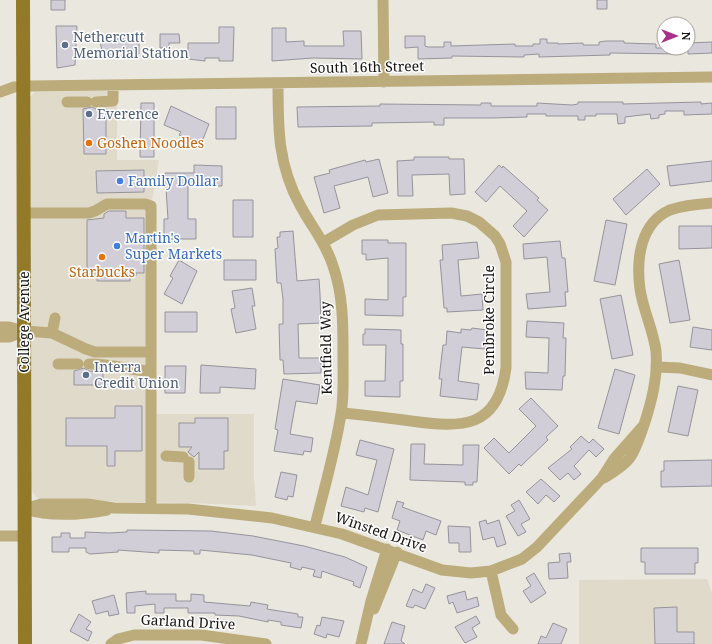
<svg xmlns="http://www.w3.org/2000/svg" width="712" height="644" viewBox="0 0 712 644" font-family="'Noto Serif',serif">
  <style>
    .built { fill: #e0daca }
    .building { fill: #d1ced7; stroke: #96939b }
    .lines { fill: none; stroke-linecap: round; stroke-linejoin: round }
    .minor { stroke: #bcac7b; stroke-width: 11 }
    .major { stroke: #927a29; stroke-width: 14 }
    .service-dot { fill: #5c6f8a; stroke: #fff; stroke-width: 1.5 }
    .food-dot { fill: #e8710a; stroke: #fff; stroke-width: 1.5 }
    .shop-dot { fill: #3f7fe0; stroke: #fff; stroke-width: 1.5 }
    .labels { text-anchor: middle; stroke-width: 3; stroke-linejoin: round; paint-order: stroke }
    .service-label { font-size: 14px; fill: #4e5e75; stroke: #fff; text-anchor: start }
    .street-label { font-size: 14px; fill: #141310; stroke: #fff }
    .food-label { font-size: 14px; fill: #c56008; stroke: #fff; text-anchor: start }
    .shop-label { font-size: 14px; fill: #366cbe; stroke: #fff; text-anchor: start }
  </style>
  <rect width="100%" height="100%" fill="#e9e7de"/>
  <!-- built -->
  <path class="built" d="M117,90V160H159L151,206V414H254V477L256,506L192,503L121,502L89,500H42L36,497L31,489V200L29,174V98L35,92Z
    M707,579L712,593V644H579V580Z"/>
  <!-- building -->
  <path class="building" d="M51,0H65V10H51Z
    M597,0H607V9H597Z
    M56,26H77L75,65L57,68Z
    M219,27H234L233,61H219V58H205V61L188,59V43H219Z
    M272,28H286V42L304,41V46H344L343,31H361L362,59L313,58L272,61Z
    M160,34H179L180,43H169V47L160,48Z
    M405,36H425V46L428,47H444V42H451V46L515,44V46H533V44H540V39H547V43H558V44L583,43V45H599V42L606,41H624V43L656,44V48H681V54L610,53V55L539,57V54L524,55V57L452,56V58L418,59V47L405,48Z
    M115,38V39H139V54H129V51L103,56L100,41Z
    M712,42V53L688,54V43Z
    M578,102H623V104L701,102V104L712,103V114L684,115V111H665V114L659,115V118L651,119L650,114L625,117V123L618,124L617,114H596V116H585V120H578V116H546V114H527V117L492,118H444V125H434V122L372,123V126L298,127L297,107L380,106V104L481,105V103H491V106H537V103L572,105L578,104Z
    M141,103H154V157H140Z
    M171,106L209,124L201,144L179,135L181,132L164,125Z
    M92,107L96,109L106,108V154H84L83,109Z
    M216,107H236V139H216Z
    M414,157H449V159H464L465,194L450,195L449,174L412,175L413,196H398L397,161L414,160Z
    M379,159L388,193L373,197L368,177L334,186L340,208L324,213L314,177L330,173L329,170L365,160L366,162Z
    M712,161V181L670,186L667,166Z
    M194,165L222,166V186H188V219H196V239H164V219H168L165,173H194Z
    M499,165L502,168L503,166L539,198L537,200L548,210L524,237L513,226L527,211L500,186L486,202L475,192Z
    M647,169L660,184L626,215L613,199Z
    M144,170V192L97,193L96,171Z
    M233,200H253V237H233Z
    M109,211H126V218H144V273H136V276H130V281H97V276H87V220L104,218V214Z
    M606,220L627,224L615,285L594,281Z
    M679,226H712V248L679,249Z
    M293,231L297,281L319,279L320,294L321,323L298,324L299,358H321V373L284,374L283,360H280L279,324H283V299L281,283H277L275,249L278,248L277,237H280V232Z
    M362,240H388V243H406V297H403V316L365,315V299L388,300V258L366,260V254H362Z
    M560,241L562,258H565L568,292H565L566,306L528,309L526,294L550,292L547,257L524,259L523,244Z
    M477,242L479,258L458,260L461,296L482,294L483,310L447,312V308H444L440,260H443L442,245Z
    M179,260L197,271L182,304L164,294L173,278L170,276Z
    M224,260H256V280H224Z
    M679,260L690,320L670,323L659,264Z
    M252,288L255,306H252L256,329L236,333L231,309L235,308L232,291Z
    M621,295L633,355L612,359L600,299Z
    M165,312H197V332H165Z
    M527,321L564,323L563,338H566L565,376H563L562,390L526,389L525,372L548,373L549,338L526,337Z
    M693,327L712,330V350L690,347Z
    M472,328L487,330L485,349L462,347L458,381L479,384L477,400L440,396L442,379H439L443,345H446L447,331L461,333V329L471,330Z
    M365,329L401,330V344H403V381H400V397L365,396V381H385L386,345H363V334H365Z
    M201,365L256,369L255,389L220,387V393H200Z
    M165,366H186L185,393H165Z
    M84,368L89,371L103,372V385H74V371Z
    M615,369L635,375L619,434L598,428Z
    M283,379L320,385L317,404L296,401L290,434L313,438L311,452L304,451L303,455L274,451L278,430L275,429Z
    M678,386L698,390L688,436L668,432Z
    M531,398L558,426L546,437L548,440L521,466L519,464L509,474L484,448L494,438L509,453L536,426L519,409Z
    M115,406H142V451H115V466H107V446H66V418H115Z
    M195,418H228V451H224V469H199V452L194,457L188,452L192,447H179V423H195Z
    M581,436L589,443L593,439L604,449L596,457L589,450L574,466L581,474L574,480L568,473L560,480L548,468L572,449L570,447Z
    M360,440L394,449L378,512L365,508L364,512L341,506L346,487L368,495L377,460L356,455Z
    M411,444H425L424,464L463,465V445H479L477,482H473V485H465V482L410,480Z
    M712,460V486L661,487V471H664V461Z
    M281,472L297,475L293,497L288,496L287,500L275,497Z
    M541,479L560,496L554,502L546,495L538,504L526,492Z
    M519,500L530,519L521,524L526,532L518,536L506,516L515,511L511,505Z
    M397,501L404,503L402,507L441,521L436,535L426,531L423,540L397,530L400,521L392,518Z
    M486,520L487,524L499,520L506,544L497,547L494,537L483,540L479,522Z
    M448,526L470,527L471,552H459V543H449Z
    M127,530L211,531L253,536L304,546L345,557L367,567L360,588L353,585L354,582L322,571L321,578L313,576L315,570L302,567L301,570L290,567L291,563L252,555L200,550V554H194V551L159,550V553L118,550V552L90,554L86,552V548H69V552H52V537H61V533H70V538H85V532L109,533L127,532Z
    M641,548H698V563H695V574H645V562H641Z
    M570,553L571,562H567L568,578L549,579L548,563L560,562L559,554Z
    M534,573L546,593L531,603L523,591L531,586L526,578Z
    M426,584L435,588L425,609L415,605L413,608L406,606L413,589L422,593Z
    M146,591V594H176V601H191V594L204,595V602L250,606L251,602L268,605L267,609L298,614V617H303L301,628L281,625V622L268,620V622L239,616L215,615V613H188V608H164V613H155V604L135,606V613H127L126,593Z
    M465,591L467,600L477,597L479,606L457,613L453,602L449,604L447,596Z
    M114,595L119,614L109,616L108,611L96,614L92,601Z
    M677,607V632H694V644H655L654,608Z
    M79,614L91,622L86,629L92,632L88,641L70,631Z
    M476,616L480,623L472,628L477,637L465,643L455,627Z
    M322,617L344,621L339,637L327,634L326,638L314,634L317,625L320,626Z
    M392,622L405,626L401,641L405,644H384Z
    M553,623L567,629L561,644H538L541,636L546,638Z"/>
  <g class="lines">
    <!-- minor -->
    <path class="minor" d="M383,0L384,82
      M278,84C278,129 278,165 300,205C311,226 326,243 333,266C344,297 343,330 343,362C343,379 344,397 341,414C335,452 324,489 315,526
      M0,92L14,87L32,86L712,77
      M67,102H87
      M96,102L113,101V86
      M24,213H89L95,211L107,204H145L151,206V352
      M324,242L353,225L378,215L451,213L467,216L479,222L495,236L500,244L506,262V368C498,429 462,428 411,421C388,418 365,415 342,413
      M0,327H9L25,331L52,333L86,349L95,352H151V508
      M52,333L55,318
      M0,337H9L25,331
      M58,364H78
      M89,364C111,363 130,371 151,371
      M657,367L680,368L712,375
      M166,456L183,457
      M189,462V477
      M604,478C633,461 633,456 644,425C652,400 658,377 656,351C653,329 643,310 640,289C636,260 640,223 670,210C684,205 698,204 712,203
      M25,509L41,504H87L114,508L188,509L272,518L342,534L442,570L471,573L491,571L522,559L537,547L602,478L614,459L644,425
      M25,509C51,517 80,515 107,510
      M0,536H24
      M491,571L501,615L513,629
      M374,609L397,552
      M111,644L118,639L134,635H201L266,644
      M361,644L371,601L387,549"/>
    <!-- major -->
    <path class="major" d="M23,0L25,644"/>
  </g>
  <!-- markers -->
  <g class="service-dot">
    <circle cx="65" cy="45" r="4"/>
    <circle cx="89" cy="114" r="4"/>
    <circle cx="86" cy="375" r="4"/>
  </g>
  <g class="food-dot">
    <circle cx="89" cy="143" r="4"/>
    <circle cx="102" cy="257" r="4"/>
  </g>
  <g class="shop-dot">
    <circle cx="120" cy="181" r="4"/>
    <circle cx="117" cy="246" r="4"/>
  </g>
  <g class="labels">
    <!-- service labels -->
    <g class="service-label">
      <text x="73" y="42">Nethercutt<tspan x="73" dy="16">Memorial Station</tspan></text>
      <text x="97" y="119">Everence</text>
      <text x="94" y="372">Interra<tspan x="94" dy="16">Credit Union</tspan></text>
    </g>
    <!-- street labels -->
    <g class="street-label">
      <text transform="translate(367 67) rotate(-1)" y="5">South 16th Street</text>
      <text transform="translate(489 320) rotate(-90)" y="5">Pembroke Circle</text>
      <text transform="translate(24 322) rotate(-90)" y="5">College Avenue</text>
      <text transform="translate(326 348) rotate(-91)" y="5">Kentfield Way</text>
      <text transform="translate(381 532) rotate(19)" y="5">Winsted Drive</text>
      <text transform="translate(188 622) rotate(3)" y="5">Garland Drive</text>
    </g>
    <!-- food labels -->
    <g class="food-label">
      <text x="97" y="148">Goshen Noodles</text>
      <text x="102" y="277" text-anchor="middle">Starbucks</text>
    </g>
    <!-- shop labels -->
    <g class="shop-label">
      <text x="128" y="186">Family Dollar</text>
      <text x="125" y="243">Martin's<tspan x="125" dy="16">Super Markets</tspan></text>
    </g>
  </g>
  <!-- north arrow -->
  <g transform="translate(676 36) rotate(90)"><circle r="19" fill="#ffffff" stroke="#a1a19f"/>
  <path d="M0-3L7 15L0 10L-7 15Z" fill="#a73188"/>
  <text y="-6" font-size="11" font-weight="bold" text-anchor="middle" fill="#141310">N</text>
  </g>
</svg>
